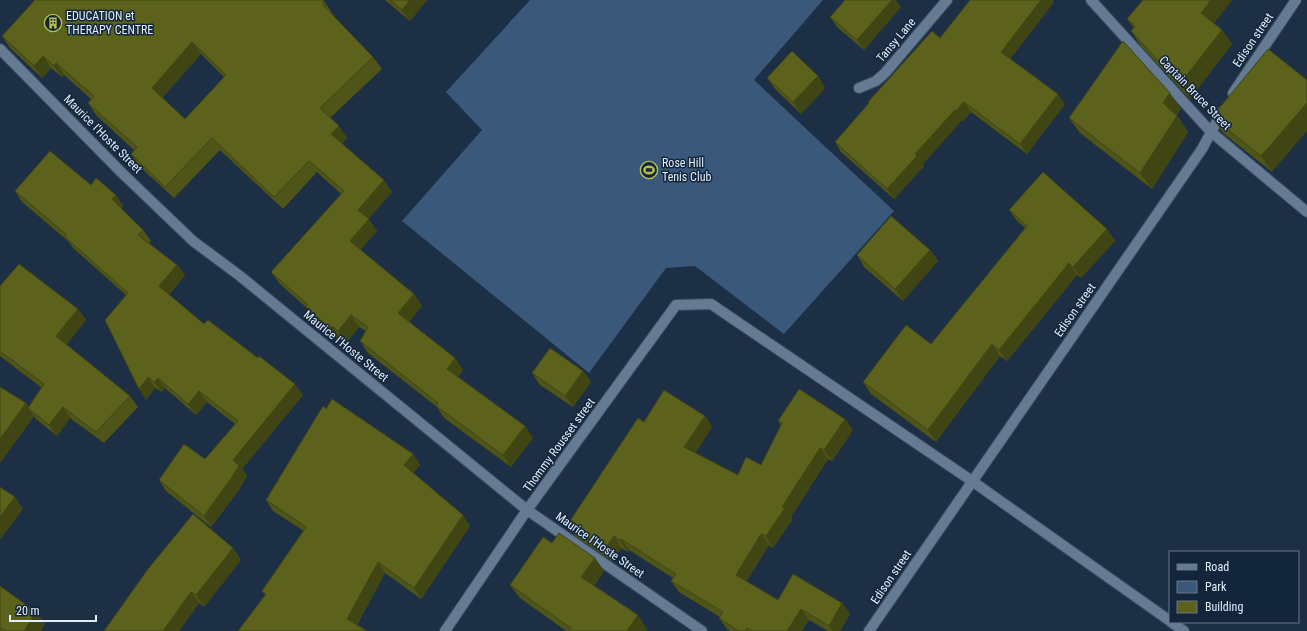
<svg xmlns="http://www.w3.org/2000/svg" width="1307" height="631" viewBox="0 0 1307 631" font-family="'Roboto Condensed',sans-serif">
  <style>
    .green { fill: #39587a }
    .lines { fill: none; stroke-linecap: round; stroke-linejoin: round }
    .minor-casing { stroke: #3a4b5d; stroke-width: 12 }
    .minor { stroke: #657a93; stroke-width: 10 }
    .wall { fill: #4f5418; fill-rule: evenodd }
    .shaded-wall { fill: #404514 }
    .building { fill: #5c621c; stroke: #404514; fill-rule: evenodd }
    .labels { text-anchor: middle; stroke-width: 3; stroke-linejoin: round; paint-order: stroke }
    .poi-label { font-size: 12px; fill: #e2effd; stroke: #13253a; text-anchor: start }
    .street-label { font-size: 12px; fill: #e2effd; stroke: #13253a }
  </style>
  <rect width="100%" height="100%" fill="#1c2f45"/>
  <!-- green -->
  <path class="green" d="M530,0H823L754,80L894,211L784,334L695,266L666,268L589,373L402,221L482,130L446,92Z"/>
  <g class="lines">
    <defs>
      <path id="minor" d="M1091,0L1211,132L1307,212
        M0,49L122,173L193,241L240,276L527,510L702,631
        M859,88L876,81L885,73L947,0
        M1233,93L1296,0
        M1171,622L1184,631
        M445,631L527,510L676,305L711,304L972,481L1170,621
        M869,631L1202,149L1222,112"/>
    </defs>
    <!-- minor casing -->
    <use href="#minor" class="minor-casing"/>
    <!-- minor -->
    <use href="#minor" class="minor"/>
  </g>
  <!-- wall -->
  <path class="wall" d="M385,0H427L410,21Z
    M1143,0H1232L1214,23L1222,30L1232,44L1190,99L1141,46L1131,31L1134,28L1127,19Z
    M324,1L332,13V14L373,57L382,69L330,118L347,138L342,143L392,192L368,219L377,231L360,250L414,294L422,306L409,322L455,358L463,370L458,377L525,426L533,438L511,467L444,418L437,407L368,353L360,341L366,331L359,327L346,343L340,338L338,340L314,319L308,309L280,284L271,272L341,194L317,172L283,209L220,150L174,198L139,166L131,154L134,150L96,115L88,103L91,99L64,75L62,77L51,68L42,78L10,48L2,36ZM201,54L224,77L185,119L162,98Z
    M1054,2L1010,59L1065,104L1027,154L971,112L963,121L962,120L923,164L924,166L894,199L841,152L835,142L869,104L868,102L940,38Z
    M901,7L864,50L837,27L830,17Z
    M818,76L825,88L801,114L775,89L767,78Z
    M1307,80L1272,172L1223,133L1212,117Z
    M1181,109L1177,115L1188,132L1152,189L1080,133L1069,118Z
    M91,185L116,195L123,206L121,208L143,230L151,241L149,243L177,265L185,275L169,295L204,324L303,395L242,469L247,476L238,491L211,527L166,491L159,480L205,459L235,424L207,402L196,415L165,388L162,392L155,388L146,400L126,295L73,248L68,241L22,202L15,191Z
    M1009,210L1107,229L1115,241L1081,278L1077,275L1007,361L1000,356L936,442L871,394L863,382L931,344L1025,228L1017,221Z
    M930,250L938,261L903,301L864,267L857,255Z
    M0,286L78,309L86,320L66,345L130,396L138,407L104,443L70,418L57,436L36,419L34,416L0,463V387L26,403L29,407L42,388L0,356Z
    M583,371L591,382L573,407L540,385L532,373Z
    M326,409L413,454L420,465L413,473L463,515L470,526L421,599L385,573L357,625L265,595L262,591L304,531L273,511L266,500Z
    M705,416L712,427L695,453L738,475L761,465L781,425L778,421L845,419L853,430L832,461L828,459L791,517L792,520L773,548L769,545L746,582L778,600L842,603L850,614L840,631H828L809,620L802,631H730L727,629L719,618L720,617L679,592L671,581L673,578L629,550L628,552L621,548L612,561L575,536L568,524L644,422Z
    M552,543L595,558L604,571L594,586L647,629L646,631H566L520,598L510,585Z
    M233,548L241,560L204,607L199,603L179,631H104Z
    M0,586L36,612L45,624L41,631H0Z"/>
  <!-- shaded-wall -->
  <path class="shaded-wall" d="M410,0H427L410,21L402,10Z
    M892,0H896L901,7L864,50L857,40Z
    M1041,0H1053L1054,2L1008,62L1001,52Z
    M1211,0H1232L1211,27L1201,13Z
    M1222,30L1232,44L1190,99L1180,84Z
    M192,42L201,54L160,100L152,88Z
    M43,56L51,68L42,78L34,66Z
    M56,63L64,75L62,77L54,66Z
    M818,76L825,88L801,114L793,102Z
    M1170,93L1181,109L1174,119L1163,103Z
    M1058,94L1065,104L1027,154L1020,144Z
    M964,102L971,112L963,121L956,111Z
    M1307,103V131L1272,172L1261,156Z
    M955,110L962,120L923,164L924,166L894,199L887,189L915,154Z
    M1177,116L1188,132L1152,189L1140,173Z
    M339,126L347,138L340,146L331,134Z
    M384,180L392,192L366,222L358,210Z
    M116,195L123,206L119,210L112,199Z
    M369,219L377,231L358,253L350,241Z
    M1107,229L1115,241L1081,278L1073,267Z
    M930,250L938,261L903,301L895,289Z
    M1069,263L1077,275L1007,361L999,350Z
    M177,265L185,275L167,297L159,286Z
    M414,294L422,306L406,325L398,313Z
    M78,309L86,320L64,348L56,336Z
    M351,315L359,327L346,343L338,331Z
    M332,326L340,338L338,340L330,328Z
    M992,344L1000,356L936,442L928,430Z
    M455,358L463,370L455,381L447,369Z
    M583,371L591,382L573,407L565,396Z
    M148,377L155,388L146,400L139,389Z
    M158,378L165,388L162,392L154,382Z
    M295,384L303,395L242,469L247,476L238,491L211,527L204,516L233,460Z
    M199,391L207,402L196,415L188,404Z
    M26,403L32,411L28,408L34,416L0,463V439Z
    M63,407L70,418L57,436L49,425Z
    M705,416L712,427L692,459L684,447Z
    M845,419L853,430L832,461L824,450Z
    M525,426L533,438L511,467L503,455Z
    M820,448L828,459L791,517L792,520L773,548L766,536L782,507Z
    M413,454L420,465L411,475L404,465Z
    M15,497L23,509L0,540V517Z
    M463,515L470,526L421,599L414,588Z
    M761,534L769,545L743,586L736,575Z
    M614,536L621,548L612,561L604,550Z
    M621,539L629,550L628,552L620,541Z
    M233,548L241,560L204,607L196,595Z
    M595,558L604,571L591,591L581,577Z
    M378,562L385,573L354,629L347,619Z
    M191,592L199,603L179,631H163Z
    M842,603L850,614L840,631H833L829,626Z
    M801,609L809,620L802,631H787Z
    M36,612L45,624L41,631H24Z
    M638,615L647,629L646,631H627Z"/>
  <!-- building -->
  <path class="building" d="M35,0H323L324,1L322,4L373,57L320,108L339,126L331,134L384,180L358,210L369,219L350,241L414,294L398,313L455,358L447,369L525,426L503,455L436,406L438,403L360,341L368,327L351,315L338,331L332,326L330,328L306,307L308,305L271,272L344,191L309,161L274,197L212,138L165,187L131,154L137,147L88,103L94,96L56,63L54,66L43,56L34,66L2,36ZM192,42L226,75L185,119L152,88Z
    M390,0H410L402,10Z
    M845,0H892L857,40L830,17Z
    M970,0H1041L1001,52L1058,94L1020,144L964,102L956,111L955,110L915,154L917,156L887,189L835,142L869,103L868,102L932,31L940,38Z
    M1143,0H1211L1201,13L1222,30L1180,84L1131,31L1135,26L1127,19Z
    M1123,41L1170,93L1163,103L1177,116L1140,173L1069,118Z
    M1268,49L1307,80V103L1261,156L1212,117Z
    M792,51L818,76L793,102L767,78Z
    M50,151L91,185L96,178L116,195L112,199L143,230L138,235L177,265L159,286L204,324L208,320L258,358L259,356L295,384L233,460L239,466L230,480L204,516L159,480L184,444L205,459L238,421L199,391L188,404L158,378L154,382L148,377L139,389L105,320L128,293L65,237L67,235L15,191Z
    M1043,172L1107,229L1073,267L1069,263L999,350L992,344L928,430L863,382L906,325L931,344L1027,226L1009,210Z
    M891,216L930,250L895,289L857,255Z
    M19,264L78,309L56,336L130,396L96,432L63,407L49,425L28,408L44,384L0,351V286Z
    M550,348L583,371L565,396L532,373Z
    M0,387L26,403L0,439Z
    M799,389L845,419L824,450L820,448L782,507L785,508L766,536L761,534L736,575L778,600L793,574L842,603L829,626L801,609L787,631H752L747,628L746,631H739L719,618L723,612L671,581L676,574L621,539L620,541L614,536L604,550L568,524L638,418L644,422L664,390L705,416L684,447L738,475L746,457L761,465L782,423L778,421Z
    M332,399L413,454L404,465L463,515L414,588L378,562L347,619L367,631H238L266,594L262,591L306,527L266,500L323,406L326,409Z
    M0,487L15,497L0,517Z
    M193,514L233,548L196,595L191,592L163,631H104L148,569Z
    M559,533L595,558L581,577L638,615L627,631H569L571,628L510,585L543,537L552,543Z
    M0,586L36,612L24,631H6L0,627Z"/>
  <!-- icons -->
  <defs>
    <symbol id="building-ring" viewBox="-11 -11 22 22"><circle r="9.5" fill="#13253a" stroke="#b7c148" stroke-width="1.5"/><path d="M-4-6H4V6H1V3H-1V6H-4ZM-2.5-4.3h1.7v1.8h-1.7ZM.8-4.3h1.7v1.8H.8ZM-2.5-1h1.7V.8h-1.7ZM.8-1h1.7V.8H.8Z" fill="#b7c148"/></symbol>
    <symbol id="stadium-ring" viewBox="-11 -11 22 22"><circle r="9.5" fill="#13253a" stroke="#b7c148" stroke-width="1.5"/><path d="M0-5a6.5 5 0 1 0 0 10a6.5 5 0 1 0 0-10ZM-3.5-1.8h7v3.6h-7Z" fill="#b7c148"/></symbol>
  </defs>
  <g fill-rule="evenodd">
    <use href="#building-ring" x="43" y="13" width="20" height="20"/>
    <use href="#stadium-ring" x="639" y="160" width="20" height="20"/>
  </g>
  <g class="labels">
    <!-- poi labels -->
    <g class="poi-label">
      <text x="66" y="20">EDUCATION et<tspan x="66" dy="14">THERAPY CENTRE</tspan></text>
      <text x="662" y="167">Rose Hill<tspan x="662" dy="14">Tenis Club</tspan></text>
    </g>
    <!-- street labels -->
    <g class="street-label">
      <text transform="translate(896 40) rotate(-50)" y="4">Tansy Lane</text>
      <text transform="translate(1253 40) rotate(-56)" y="4">Edison street</text>
      <text transform="translate(1195 93) rotate(46)" y="4">Captain Bruce Street</text>
      <text transform="translate(103 134) rotate(45)" y="4">Maurice I'Hoste Street</text>
      <text transform="translate(1075 310) rotate(-55)" y="4">Edison street</text>
      <text transform="translate(346 346) rotate(39)" y="4">Maurice I'Hoste Street</text>
      <text transform="translate(559 445) rotate(-54)" y="4">Thommy Rousset street</text>
      <text transform="translate(600 545) rotate(35)" y="4">Maurice I'Hoste Street</text>
      <text transform="translate(891 577) rotate(-56)" y="4">Edison street</text>
    </g>
  </g>
  <!-- legend -->
  <rect x="1169" y="551" width="130" height="72" fill="#13253a" stroke="#667688"/>
  <rect x="1177" y="564" width="20" height="6" fill="#657a93" stroke="#667688"/>
  <text x="1205" y="571" font-size="12" fill="#e2effd">Road</text>
  <rect x="1177" y="581" width="20" height="12" fill="#39587a" stroke="#667688"/>
  <text x="1205" y="591" font-size="12" fill="#e2effd">Park</text>
  <rect x="1177" y="601" width="20" height="12" fill="#5c621c" stroke="#667688"/>
  <text x="1205" y="611" font-size="12" fill="#e2effd">Building</text>
  <!-- scale -->
  <path d="M10 615v6h86v-6" fill="none" stroke="#e2effd" stroke-width="2"/>
  <text x="16" y="615" font-size="12" fill="#e2effd" stroke="#13253a" stroke-width="3" paint-order="stroke">20 m</text>
</svg>
